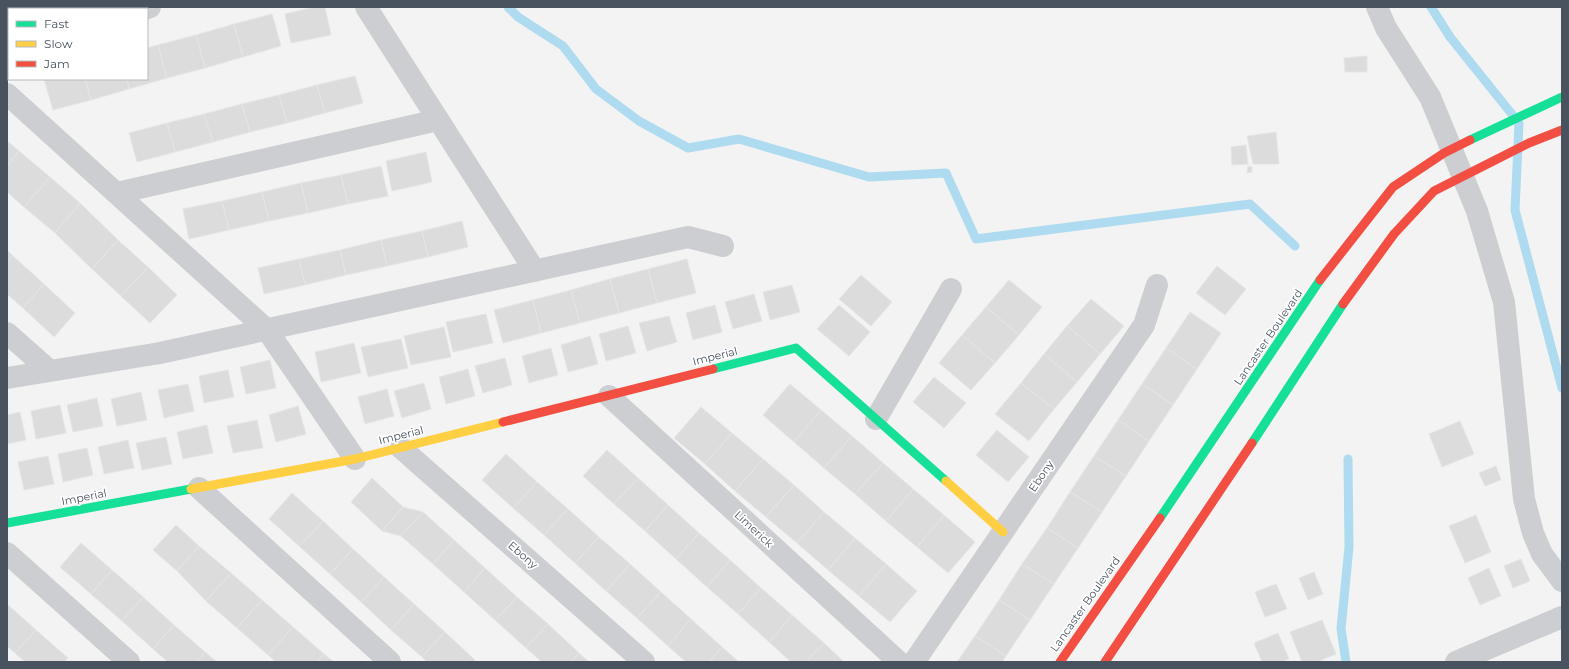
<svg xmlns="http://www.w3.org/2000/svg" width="1569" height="669" viewBox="0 0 1569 669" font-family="Montserrat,sans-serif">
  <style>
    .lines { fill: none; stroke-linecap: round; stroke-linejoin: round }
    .stream { stroke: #aedbef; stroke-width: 9 }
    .building { fill: #dcdcdd; stroke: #e4e5e6 }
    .street { stroke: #cdced1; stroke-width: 22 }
    .fast { stroke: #16e098; stroke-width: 9 }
    .slow { stroke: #ffcf43; stroke-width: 9 }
    .jam { stroke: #f24e42; stroke-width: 9 }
    .fast-bridge { stroke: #16e098; stroke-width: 9 }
    .jam-bridge { stroke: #f24e42; stroke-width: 9 }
    .labels { text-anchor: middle; stroke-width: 3.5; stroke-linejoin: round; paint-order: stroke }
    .street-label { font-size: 11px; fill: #495360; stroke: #fff }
  </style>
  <rect width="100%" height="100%" fill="#f3f3f3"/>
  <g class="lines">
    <!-- stream -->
    <path class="stream" d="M508,7L518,17L563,46L596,89L639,121L688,148L739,139L869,177L946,173L976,239L1250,204L1295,246
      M1431,7L1450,37L1519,123L1515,210L1562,388
      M1346,662L1341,629L1349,547L1348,459"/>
  </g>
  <!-- building -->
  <path class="building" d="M7,7L9,9V25L7,26Z
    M9,7H49L50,9H9Z
    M49,7H63L57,9H50Z
    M315,7H325L331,35L291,43L285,14Z
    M272,14L281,46L243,57L234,24Z
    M234,24L243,57L205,68L196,35Z
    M196,35L205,68L167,78L158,45Z
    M158,45L167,78L129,89L127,79H147V48Z
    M1367,56V72H1345L1344,58Z
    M355,76L363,103L325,113L317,85Z
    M44,79H85L91,100L53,110Z
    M85,79H127L129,89L91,100Z
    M317,85L325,113L287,123L279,95Z
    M279,95L287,123L250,132L242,104Z
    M242,104L250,132L213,142L204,114Z
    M204,114L213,142L175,152L167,123Z
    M167,123L175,152L137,162L129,133Z
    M1276,132L1279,164H1253L1247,136Z
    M7,141L19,151L7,166Z
    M1246,145L1248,164L1232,165L1231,147Z
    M19,151L50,177L24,207L7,192V166Z
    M426,152L432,182L392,191L386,161Z
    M381,166L388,196L348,204L341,175Z
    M1248,166L1252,167V172L1247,173Z
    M341,175L348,204L308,213L301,183Z
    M50,177L80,203L55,233L24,207Z
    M301,183L308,213L269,221L262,192Z
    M262,192L269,221L229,230L222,201Z
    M222,201L229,230L189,239L183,209Z
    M80,203L118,240L92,269L55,233Z
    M462,221L468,247L428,257L422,231Z
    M422,231L428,257L387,266L381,240Z
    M118,240L148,267L121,296L92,269Z
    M381,240L387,266L346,275L340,250Z
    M7,250L13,256L7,262Z
    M340,250L346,275L305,285L299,259Z
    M13,256L44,284L23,308L7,294V262Z
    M299,259L305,285L264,294L258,268Z
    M687,259L696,293L657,303L648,269Z
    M1217,266L1246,289L1225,315L1196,293Z
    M148,267L177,295L150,323L121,296Z
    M648,269L657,303L619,313L610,279Z
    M861,275L892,302L871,326L839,299Z
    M610,279L619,313L580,323L571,290Z
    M1009,280L1042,307L1019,335L986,307Z
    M44,284L75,313L54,337L23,308Z
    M792,285L800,312L770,320L763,292Z
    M571,290L580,323L541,333L533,300Z
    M754,294L762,321L733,329L725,302Z
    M1091,299L1124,326L1100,354L1067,326Z
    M533,300L541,333L503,343L494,310Z
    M715,305L722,332L693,340L686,313Z
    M839,305L870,332L849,356L817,329Z
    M986,307L1019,335L995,363L962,335Z
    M1190,312L1221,333L1197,369L1166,348Z
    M486,314L493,343L453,352L446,322Z
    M669,316L677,342L647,351L639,323Z
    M628,326L636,353L606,361L599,334Z
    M1067,326L1100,354L1077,382L1044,354Z
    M444,327L451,357L411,365L404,336Z
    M962,335L995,363L971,390L939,363Z
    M590,336L598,364L568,372L561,345Z
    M401,339L408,368L368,377L361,347Z
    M354,343L361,373L321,382L315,352Z
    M551,348L558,375L529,383L522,356Z
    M1166,348L1197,369L1173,405L1142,384Z
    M1044,354L1077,382L1054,409L1021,383Z
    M505,358L512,385L483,393L475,366Z
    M270,360L276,388L246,394L240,367Z
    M468,369L475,396L446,404L439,377Z
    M228,370L234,397L204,403L199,376Z
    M934,377L966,403L944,428L913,402Z
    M424,383L431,409L402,418L394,391Z
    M1021,383L1054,409L1029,441L995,414Z
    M188,384L194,411L164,418L158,390Z
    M790,384L821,410L794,442L763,415Z
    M1142,384L1173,405L1149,441L1118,420Z
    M387,389L394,416L365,424L358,397Z
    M141,392L147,420L117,426L111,399Z
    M97,398L103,426L73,432L67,405Z
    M60,405L66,433L36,439L31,411Z
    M298,406L306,434L276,442L269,415Z
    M701,407L732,433L705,464L674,438Z
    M821,410L852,436L824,468L794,442Z
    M20,412L26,440L7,444V415Z
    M257,420L263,448L233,453L227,426Z
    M1118,420L1149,441L1126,476L1094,456Z
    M1460,421L1474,454L1442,467L1429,434Z
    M207,425L213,453L183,459L177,432Z
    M997,430L1029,457L1008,482L976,455Z
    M732,433L763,459L735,491L705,464Z
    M852,436L883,463L855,494L824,468Z
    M166,437L172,464L142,470L136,443Z
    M128,440L134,468L104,474L98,447Z
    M87,448L93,475L63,482L58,454Z
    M607,450L638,478L614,504L583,476Z
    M506,454L537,482L513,508L482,480Z
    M48,456L54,484L24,490L18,462Z
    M1094,456L1126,476L1102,512L1070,492Z
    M763,459L794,485L766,517L735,491Z
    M883,463L913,489L886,521L855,494Z
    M1496,466L1501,480L1485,486L1479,473Z
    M372,478L403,507L382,531L351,502Z
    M638,478L668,505L645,531L614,504Z
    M537,482L568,509L544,535L513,508Z
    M794,485L824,512L797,543L766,517Z
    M913,489L944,515L917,547L886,521Z
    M1070,492L1102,512L1078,548L1047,528Z
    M292,493L323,521L299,546L269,519Z
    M668,505L699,533L676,559L645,531Z
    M403,507L423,512L401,536L382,531Z
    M568,509L599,537L575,563L544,535Z
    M423,512L454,540L433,564L401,536Z
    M824,512L855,538L828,570L797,543Z
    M944,515L975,542L948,573L917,547Z
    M1476,515L1491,552L1465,563L1449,526Z
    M323,521L353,549L330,574L299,546Z
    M176,525L199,546L177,571L153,550Z
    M1047,528L1078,548L1054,584L1022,564Z
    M699,533L730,560L707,587L676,559Z
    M599,537L630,564L606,591L575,563Z
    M855,538L886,564L859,596L828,570Z
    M454,540L485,568L464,592L433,564Z
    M81,543L112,570L91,594L60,567Z
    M199,546L231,573L206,601L177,571Z
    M353,549L384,577L361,602L330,574Z
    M1521,559L1530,581L1513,588L1504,566Z
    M730,560L761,588L738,614L707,587Z
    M630,564L661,592L637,618L606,591Z
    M886,564L917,591L890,622L859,596Z
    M1022,564L1054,584L1030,620L999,600Z
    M485,568L517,597L495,620L464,592Z
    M1489,568L1501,596L1480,605L1468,578Z
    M112,570L143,597L122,621L91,594Z
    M1314,572L1323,594L1308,600L1299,578Z
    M231,573L262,600L237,628L206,601Z
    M384,577L414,604L391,630L361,602Z
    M1276,584L1287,609L1265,617L1255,592Z
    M761,588L792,615L769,642L738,614Z
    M661,592L691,619L668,646L637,618Z
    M143,597L174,625L153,649L122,621Z
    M517,597L548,624L526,648L495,620Z
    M262,600L293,627L268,655L237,628Z
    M999,600L1030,620L1006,656L975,636Z
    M7,604L36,630L15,653L7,646Z
    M414,604L445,632L422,657L391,630Z
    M792,615L824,643L806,662H791L769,642Z
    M691,619L722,647L709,662H686L668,646Z
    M1322,620L1336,654L1317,662H1302L1290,632Z
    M548,624L579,653L571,662H542L526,648Z
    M174,625L205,652L196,662H168L153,649Z
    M293,627L324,654L317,662H276L268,655Z
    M36,630L68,658L64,662H25L15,653Z
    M445,632L475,660L473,662H427L422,657Z
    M1278,633L1289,659L1281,662H1262L1254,643Z
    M975,636L1006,656L1002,662H957Z
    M824,643L844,662H806Z
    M722,647L739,662H709Z
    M205,652L217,662H196Z
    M579,653L589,662H571Z
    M324,654L334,662H317Z"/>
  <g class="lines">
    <!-- street -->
    <path class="street" d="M366,7L535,271
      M1377,7L1386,28L1430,97L1477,211L1504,302L1524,499L1533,533L1542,554L1562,581
      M144,9L150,7
      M7,49L9,48
      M7,94L267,330L355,459
      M117,193L438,120
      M7,333L50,371
      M7,378L160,353L688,237L723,246
      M609,396L899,662
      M876,419L951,289
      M401,448L644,662
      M199,488L390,662
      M7,553L129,662
      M914,662L1144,325L1157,285
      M1456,662L1562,617"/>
    <!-- fast -->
    <path class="fast" d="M713,369L796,348L946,481
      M1252,443L1343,304
      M1160,518L1320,280
      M7,523L191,489"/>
    <!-- slow -->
    <path class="slow" d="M946,481L1003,532
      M191,489L355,459L503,422"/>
    <!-- jam -->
    <path class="jam" d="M503,422L713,369
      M1060,662L1160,518
      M1105,662L1252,443"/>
    <!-- fast-bridge -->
    <path class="fast-bridge" d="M1470,140L1562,97"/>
    <!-- jam-bridge -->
    <path class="jam-bridge" d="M1320,280L1393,187L1444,153L1470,140
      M1343,304L1394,234L1434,191L1529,143L1562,130"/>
  </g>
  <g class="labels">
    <!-- street labels -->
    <g class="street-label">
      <text transform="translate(1268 337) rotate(-56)" y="4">Lancaster Boulevard</text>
      <text transform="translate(715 356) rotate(-14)" y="4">Imperial</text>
      <text transform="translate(401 435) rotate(-14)" y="4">Imperial</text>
      <text transform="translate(1041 476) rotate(-56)" y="4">Ebony</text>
      <text transform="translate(84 497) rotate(-11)" y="4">Imperial</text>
      <text transform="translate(754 529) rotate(43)" y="4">Limerick</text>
      <text transform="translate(523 555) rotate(41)" y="4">Ebony</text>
      <text transform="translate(1085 604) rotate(-55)" y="4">Lancaster Boulevard</text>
    </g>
  </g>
  <!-- border -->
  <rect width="1569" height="669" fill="none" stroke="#495360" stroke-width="16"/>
  <!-- legend -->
  <rect x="8" y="8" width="140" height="72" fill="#ffffff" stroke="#b6babf"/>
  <rect x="16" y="21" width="20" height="6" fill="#16e098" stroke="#b6babf"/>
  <text x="44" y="28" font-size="12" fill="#495360">Fast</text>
  <rect x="16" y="41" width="20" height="6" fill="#ffcf43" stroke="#b6babf"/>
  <text x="44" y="48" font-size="12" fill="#495360">Slow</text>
  <rect x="16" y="61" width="20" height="6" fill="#f24e42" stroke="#b6babf"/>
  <text x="44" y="68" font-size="12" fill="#495360">Jam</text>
</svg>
